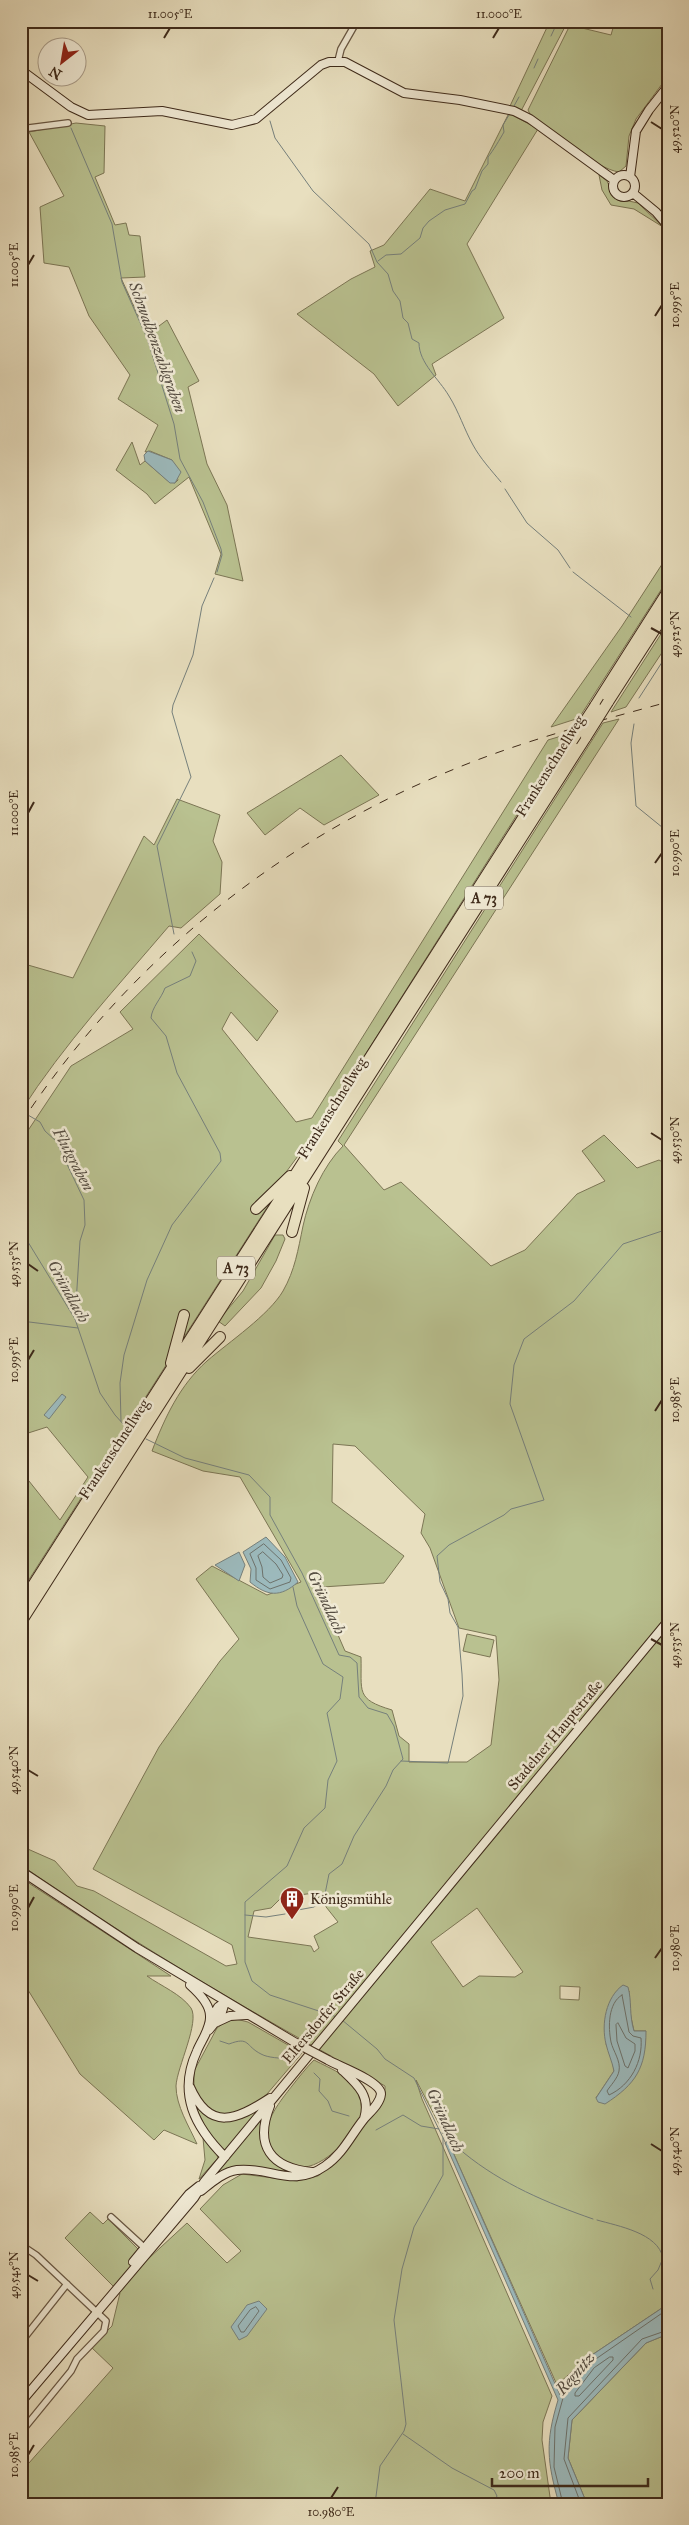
<svg xmlns="http://www.w3.org/2000/svg" width="689" height="2525" viewBox="0 0 689 2525" font-family="'IM FELL Great Primer',serif">
  <style>
    .green { fill: #b9c190; stroke: #7c7655; fill-rule: evenodd }
    .water { fill: #9cbabd; stroke: #76807c }
    .lines { fill: none; stroke-linecap: round; stroke-linejoin: round }
    .shore { stroke: #6d726c; stroke-width: 1 }
    .stream { stroke: #76807c; stroke-width: 1 }
    .street-casing { stroke: #685743; stroke-width: 8 }
    .secondary-casing { stroke: #3e2a1a; stroke-width: 10 }
    .highway-casing { stroke: #3e2a1a; stroke-width: 12 }
    .street { stroke: #f0ead5; stroke-width: 5.5 }
    .secondary { stroke: #f0ead5; stroke-width: 8 }
    .highway { stroke: #e8dfbf; stroke-width: 10 }
    .rail { stroke: #3e2a1a; stroke-width: 1; stroke-dasharray: 9 9; stroke-linecap: butt }
    .secondary-bridge-casing { stroke: #3e2a1a; stroke-width: 10; stroke-linecap: butt }
    .highway-bridge-casing { stroke: #3e2a1a; stroke-width: 12; stroke-linecap: butt }
    .secondary-bridge { stroke: #f0ead5; stroke-width: 8 }
    .highway-bridge { stroke: #e8dfbf; stroke-width: 10 }
    .ticks { fill: none; stroke: #3e2a1a; stroke-width: 2 }
    .labels { text-anchor: middle; stroke-width: 5; stroke-linejoin: round; paint-order: stroke }
    .shield { fill: #f0ead5; stroke: #736452; stroke-width: 1 }
    .shield-label { font-size: 14px; font-weight: bold; fill: #3e2a1a }
    .street-label { font-size: 15px; fill: #3e2a1a; stroke: #f0ead5 }
    .poi-label { font-size: 15px; fill: #3e2a1a; stroke: #f0ead5; text-anchor: start }
    .water-label { font-size: 16px; font-style: italic; fill: #564e43; stroke: #f0ead5 }
    .neatline { fill: none; stroke: #3e2a1a; stroke-width: 2 }
    .ticks-label { font-size: 12px; text-anchor: middle; fill: #3e2a1a }
  </style>
  <rect width="100%" height="100%" fill="#e8dfbf"/>
  <filter id="stains"><feTurbulence type="fractalNoise" baseFrequency=".004" numOctaves="4"/><feColorMatrix values="0 0 0 0 .2 0 0 0 0 .09 0 0 0 0 .02 0 0 0 .5 -.17"/></filter>
  <radialGradient id="worn" r=".72"><stop offset=".6" stop-color="#630" stop-opacity="0"/><stop offset="1" stop-color="#630" stop-opacity=".3"/></radialGradient>
  <!-- green -->
  <path class="green" d="M550,21H568L521,111L510,106Z
    M615,21H668V76L636,119L629,136L626,166L619,172C596,169 551,130 531,116L528,110L571,23L582,28L611,35Z
    M509,113L538,129L467,244L504,318L432,364L436,375L398,406L374,374L297,314L351,279L375,267L370,251L384,245L430,189L465,201Z
    M76,123L105,126L104,173L95,177L115,225L126,223L129,235L140,236L145,277L121,278L147,335L167,320L199,381L188,387L207,464L227,505L243,581L215,574L221,554L189,477L155,504L147,494L116,470L132,442L140,465L145,461L168,481L175,483L178,480L172,460L150,451L145,452L158,425L118,399L130,375L89,316L69,267L44,263L40,207L64,196L29,132Z
    M599,175L607,181L615,198L638,203L663,227L634,209L611,205L602,190Z
    M668,555V579L579,718L551,727L622,626Z
    M668,623V643L663,651L626,707L611,712Z
    M619,719L344,1145L384,1190L401,1182L491,1266L525,1250L577,1194L605,1181L582,1151L604,1135L637,1168L659,1160L668,1165V2304L586,2359L557,2385L448,2141L416,2080L422,2099L552,2396L543,2422L542,2440L551,2504H21V2472L113,2368L91,2347L112,2326L120,2293L65,2238L90,2212L103,2224L108,2219L148,2259L187,2223L227,2263L241,2251L200,2209L223,2185L242,2174L297,2181L318,2176L340,2158L385,2093V2086L380,2083C259,2017 137,1946 21,1865V1846L55,1861L77,1886L94,1891L226,1966L237,1964L232,1945L93,1869L159,1747L220,1661L239,1639L196,1579L212,1566L267,1595L301,1582L240,1477L203,1471L152,1451C165,1417 180,1385 207,1361C229,1342 269,1315 283,1291C295,1270 298,1250 303,1226C309,1198 323,1166 343,1146L338,1141L603,723ZM333,1444L355,1446L425,1514L421,1533L430,1548L459,1628L496,1636L499,1680L491,1745L467,1762H409V1744L399,1736L392,1710C355,1699 362,1692 361,1657L345,1651L328,1612L322,1587L384,1583L404,1556L332,1502ZM315,1893L338,1922L314,1936L319,1948L314,1952L311,1946L248,1937L254,1911L271,1908L282,1897ZM477,1908L523,1972L515,1977L479,1976L463,1987L431,1942ZM560,1986L580,1987L579,2000L560,1999ZM629,1991V2008L634,2031H646L596,2098L614,2071L612,2057L606,2044Z
    M568,734L320,1126L281,1179L273,1198L21,1592V1471L60,1520L88,1477L47,1427L22,1435L21,1439V1250L25,1244L21,1234V1141L71,1066L133,1029L120,1012L199,934L278,1011L257,1041L231,1012L222,1029L296,1122L312,1118L548,740Z
    M341,755L379,795L324,825L300,808L265,835L247,813Z
    M177,799L220,815L213,841L222,862L220,894L181,928L169,926C118,986 64,1044 21,1111V963L73,978L144,836L154,845Z
    M275,1235H283L285,1239L276,1261L261,1288L225,1326L218,1321L243,1291Z
    M467,1634L494,1640L490,1657L463,1651Z
    M21,1878L171,1976H147C161,1986 181,1994 191,2008C200,2022 177,2067 176,2086C176,2106 189,2126 197,2144L164,2130L154,2140L80,2074L28,1990L21,1998Z
    M236,2019L248,2022L302,2053L267,2094L254,2105L226,2116L209,2110L194,2091V2071L217,2028L225,2022Z
    M314,2060C329,2068 361,2080 364,2102C367,2125 327,2166 304,2167C294,2167 287,2163 280,2158C250,2138 277,2105 292,2086C299,2077 306,2068 314,2060Z
    M196,2107C216,2126 237,2124 259,2109L225,2152L210,2138Z
    M262,2117C259,2136 262,2156 280,2167C285,2170 294,2172 296,2175L252,2168L208,2183Z
    M203,2138L215,2150L218,2158L199,2179L205,2160Z
    M668,2334V2504H587L568,2458L572,2420L646,2343Z"/>
  <!-- water -->
  <path class="water" d="M148,451L172,460L181,472L175,483H170L145,461L144,455Z
    M62,1394L66,1397L49,1419L44,1415Z
    M266,1537L285,1557L298,1582C280,1598 267,1596 250,1582L251,1569L243,1552Z
    M239,1552L245,1565L239,1581L215,1565Z
    M623,1985L628,1987C632,2001 629,2015 634,2031H646C646,2068 636,2084 605,2104L598,2102L596,2098L614,2071C612,2061 608,2053 606,2044C601,2024 606,1997 623,1985Z
    M448,2141L560,2395L586,2359L668,2304V2334L646,2343L572,2420L568,2458L587,2504H559C547,2461 545,2443 558,2400L445,2143Z
    M259,2301L267,2309L247,2336L239,2340L231,2327L247,2305Z"/>
  <g class="lines">
    <!-- shore -->
    <path class="shore" d="M264,1544L281,1560L291,1578L290,1582L270,1589L256,1580V1568L250,1554Z
      M263,1552L276,1564L283,1575L282,1578L270,1583L263,1577L262,1567L258,1556Z
      M622,1995L629,2032L633,2036L641,2038C643,2061 631,2085 609,2095L607,2091C610,2086 618,2078 619,2071C621,2061 613,2051 611,2042C608,2027 608,2003 622,1995Z
      M618,2023L626,2038L635,2044V2051L628,2068L625,2066L617,2041L616,2025Z
      M256,2307L259,2311L244,2332H241L238,2326L250,2310Z
      M610,2357H613V2360L579,2396H575V2393L594,2368Z
      M563,2504L554,2467L555,2427L563,2398L590,2363L668,2309
      M581,2504L564,2459L568,2418L642,2339L668,2330"/>
    <!-- stream -->
    <path class="stream" d="M551,36L558,21
      M534,68L538,59
      M514,106L519,97
      M270,121L275,138L313,191L369,244L377,262L388,274L393,291L400,301L403,318L408,323L412,339L419,343C419,363 439,379 449,396C459,412 464,429 473,445C480,458 491,470 501,482
      M71,128L112,224L122,282L147,338L174,424L180,459L203,502L221,549L222,555L217,572
      M378,261L386,255L401,254L420,238L423,228L429,221L445,210L465,204L472,191L475,189L482,171L488,164V157C493,151 500,139 504,132L503,125L509,115
      M505,489L527,523L558,550L570,568
      M573,572L631,617
      M639,698L668,653
      M634,724L631,743L636,806L668,832
      M174,934L157,846L191,777L172,712L173,705L193,655L202,606L214,578
      M21,1111L40,1122L45,1131L56,1141L84,1200L85,1225L80,1241L75,1319
      M21,1220L26,1226L28,1242L75,1319L100,1393L115,1415L125,1426
      M21,1321L78,1328
      M121,1421L120,1383L124,1355L147,1280L172,1225L221,1161L220,1153L177,1073L166,1036L151,1018C152,1007 161,999 165,988L190,976L196,961L192,952
      M146,1439L185,1458L249,1475L270,1497V1515L302,1573L339,1655L350,1657L357,1663L359,1697L368,1708L387,1714L394,1726L403,1759L393,1770L386,1786L354,1836L342,1864L329,1874L324,1899L314,1907L298,1910
      M293,1587L297,1606L323,1664L343,1677L340,1699L327,1713L337,1761L328,1780L325,1808L304,1828L287,1866L245,1902V1962L252,1981L270,1995L337,2017
      M401,1761L448,1763L463,1696L462,1674L458,1627L450,1613L448,1599L440,1582L437,1556L449,1545L504,1515L511,1509L544,1500L510,1404L514,1365L524,1339L574,1301L623,1244L668,1229
      M245,1915L266,1917L285,1914
      M342,2020L377,2049L385,2059L414,2078L446,2144
      M220,2041L229,2044C250,2036 245,2046 261,2054C268,2058 281,2058 289,2059
      M314,2073L320,2079L319,2091L328,2101L332,2111L349,2116
      M376,2130L403,2115L421,2126L439,2129
      M442,2133L452,2134C457,2139 458,2148 464,2153C502,2184 547,2203 593,2219
      M597,2220C618,2226 658,2233 663,2258L658,2270L650,2279L653,2289
      M403,2434L452,2468L494,2490L497,2496L493,2504
      M375,2504L380,2466L404,2431L406,2424L394,2320L402,2269L414,2227L443,2175V2138"/>
    <defs>
      <path id="street" d="M338,61L341,49L357,21
        M21,129L68,123
        M111,2217L146,2249
        M21,2245L36,2255L106,2321L104,2331L77,2359L71,2371L26,2426L21,2428
        M21,2342L67,2284"/>
      <path id="secondary" d="M21,70L71,107L88,115L162,111L232,125L256,119L321,65L329,62H345L404,93L460,100L514,111L530,119L614,180
        M613 186a11 11 0 1 1 22 0a11 11 0 1 1-22 0Z
        M630,177L636,131L649,110L668,86
        M633,193L656,212L668,226
        M21,1871L137,1948L296,2043
        M190,1985C199,1993 210,2004 210,2016C211,2028 201,2041 197,2051C177,2094 195,2127 225,2157
        M211,2019L218,2007L225,2002
        M217,2022L230,2016L246,2015
        M209,2030L221,2015L225,2002
        M342,2070C358,2085 371,2096 364,2119
        M190,2087C210,2132 236,2120 270,2098
        M270,2106C254,2146 271,2168 312,2172
        M201,2191C211,2183 223,2172 237,2170C270,2166 292,2189 325,2166C343,2154 351,2135 364,2119C370,2112 380,2104 381,2094C381,2081 338,2066 328,2060
        M133,2262L189,2194L199,2186
        M21,2402L194,2198L204,2182L668,1621"/>
      <path id="highway" d="M608,702L668,609
        M595,706L668,591
        M256,1209L290,1176
        M292,1232L304,1188
        M171,1363L184,1315
        M189,1368L220,1337
        M21,1604L572,741
        M21,1622L586,737"/>
    </defs>
    <!-- street casing -->
    <use href="#street" class="street-casing"/>
    <!-- secondary casing -->
    <use href="#secondary" class="secondary-casing"/>
    <!-- highway casing -->
    <use href="#highway" class="highway-casing"/>
    <!-- street -->
    <use href="#street" class="street"/>
    <!-- secondary -->
    <use href="#secondary" class="secondary"/>
    <!-- highway -->
    <use href="#highway" class="highway"/>
    <!-- rail -->
    <path class="rail" d="M21,1123C125,965 277,841 452,770C522,741 595,722 668,702"/>
    <defs>
      <path id="secondary-bridge" d="M296,2043L328,2060"/>
      <path id="highway-bridge" d="M586,737L608,702
        M572,741L595,706"/>
    </defs>
    <!-- secondary-bridge casing -->
    <use href="#secondary-bridge" class="secondary-bridge-casing"/>
    <!-- highway-bridge casing -->
    <use href="#highway-bridge" class="highway-bridge-casing"/>
    <!-- secondary-bridge -->
    <use href="#secondary-bridge" class="secondary-bridge"/>
    <!-- highway-bridge -->
    <use href="#highway-bridge" class="highway-bridge"/>
  </g>
  <!-- ticks -->
  <path class="ticks" d="M164,38L170,28M493,38L499,28M651,122L662,129M28,265L34,255M655,316L662,305M651,628L662,634M28,813L34,802M655,863L662,853M651,1133L662,1140M28,1264L38,1271M28,1360L34,1350M655,1411L662,1400M651,1639L662,1645M28,1770L38,1776M28,1908L34,1897M655,1958L662,1948M651,2144L662,2151M28,2275L38,2281M28,2455L34,2445M331,2498L338,2487"/>
  <!-- icons -->
  <defs>
    <symbol id="building-pin" viewBox="-11 -11 22 30"><path d="M0 17L-7.5 6A9.5 9.5 0 1 1 7.5 6Z" fill="#8f2418" stroke="#f0ead5"/><path d="M-4-6H4V6H1V3H-1V6H-4ZM-2.5-4.3h1.7v1.8h-1.7ZM.8-4.3h1.7v1.8H.8ZM-2.5-1h1.7V.8h-1.7ZM.8-1h1.7V.8H.8Z" fill="#fff"/></symbol>
  </defs>
  <g fill-rule="evenodd">
    <use href="#building-pin" x="278" y="1885" width="28" height="38"/>
  </g>
  <g class="labels">
    <!-- shield labels -->
    <g class="shield">
      <rect x="465" y="886.5" width="38" height="23" rx="4"/>
      <rect x="217" y="1256.5" width="38" height="23" rx="4"/>
    </g>
    <g class="shield-label">
      <text x="484" y="903">A 73</text>
      <text x="236" y="1273">A 73</text>
    </g>
    <!-- street labels -->
    <g class="street-label">
      <text transform="translate(550 766) rotate(-58)" y="5">Frankenschnellweg</text>
      <text transform="translate(332 1108) rotate(-58)" y="5">Frankenschnellweg</text>
      <text transform="translate(114 1449) rotate(-57)" y="5">Frankenschnellweg</text>
      <text transform="translate(555 1735) rotate(-50)" y="5">Stadelner Hauptstraße</text>
      <text transform="translate(323 2016) rotate(-50)" y="5">Eltersdorfer Straße</text>
    </g>
    <!-- poi labels -->
    <g class="poi-label">
      <text x="310" y="1904">Königsmühle</text>
    </g>
    <!-- water labels -->
    <g class="water-label">
      <text transform="translate(158 347) rotate(70)" y="6">Schwalbenzahlgraben</text>
      <text transform="translate(74 1159) rotate(62)" y="6">Flutgraben</text>
      <text transform="translate(69 1291) rotate(61)" y="6">Gründlach</text>
      <text transform="translate(327 1602) rotate(65)" y="6">Gründlach</text>
      <text transform="translate(446 2120) rotate(66)" y="6">Gründlach</text>
      <text transform="translate(575 2373) rotate(-49)" y="6">Regnitz</text>
    </g>
  </g>
  <!-- margin -->
  <rect width="689" height="2525" fill="none" stroke="#e8dfbf" stroke-width="55"/>
  <!-- north arrow -->
  <g transform="translate(62 62) rotate(211)"><circle r="24" fill="#f0ead5" stroke="#a99d8a"/>
  <path d="M0-4L9 19L0 12L-9 19Z" fill="#8f2418"/>
  <text y="-8" font-size="14" font-weight="bold" text-anchor="middle" fill="#3e2a1a">N</text>
  </g>
  <!-- scale -->
  <path d="M492 2478v8h156v-8" fill="none" stroke="#3e2a1a" stroke-width="2.5"/>
  <text x="499" y="2478" font-size="15" fill="#3e2a1a" stroke="#f0ead5" stroke-width="4" paint-order="stroke">200 m</text>
  <rect x="28" y="28" width="634" height="2470" class="neatline"/>
  <g class="ticks-label">
    <text x="170" y="18">11.005°E</text>
    <text x="499" y="18">11.000°E</text>
    <text transform="translate(675 129) rotate(-90)" y="4">49.520°N</text>
    <text transform="translate(14 265) rotate(-90)" y="4">11.005°E</text>
    <text transform="translate(675 305) rotate(-90)" y="4">10.995°E</text>
    <text transform="translate(675 634) rotate(-90)" y="4">49.525°N</text>
    <text transform="translate(14 813) rotate(-90)" y="4">11.000°E</text>
    <text transform="translate(675 853) rotate(-90)" y="4">10.990°E</text>
    <text transform="translate(675 1140) rotate(-90)" y="4">49.530°N</text>
    <text transform="translate(14 1264) rotate(-90)" y="4">49.535°N</text>
    <text transform="translate(14 1360) rotate(-90)" y="4">10.995°E</text>
    <text transform="translate(675 1400) rotate(-90)" y="4">10.985°E</text>
    <text transform="translate(675 1645) rotate(-90)" y="4">49.535°N</text>
    <text transform="translate(14 1770) rotate(-90)" y="4">49.540°N</text>
    <text transform="translate(14 1908) rotate(-90)" y="4">10.990°E</text>
    <text transform="translate(675 1948) rotate(-90)" y="4">10.980°E</text>
    <text transform="translate(675 2151) rotate(-90)" y="4">49.540°N</text>
    <text transform="translate(14 2275) rotate(-90)" y="4">49.545°N</text>
    <text transform="translate(14 2455) rotate(-90)" y="4">10.985°E</text>
    <text x="331" y="2516">10.980°E</text>
  </g>
  <rect width="100%" height="100%" filter="url(#stains)"/>
  <rect width="100%" height="100%" fill="url(#worn)"/>
</svg>
